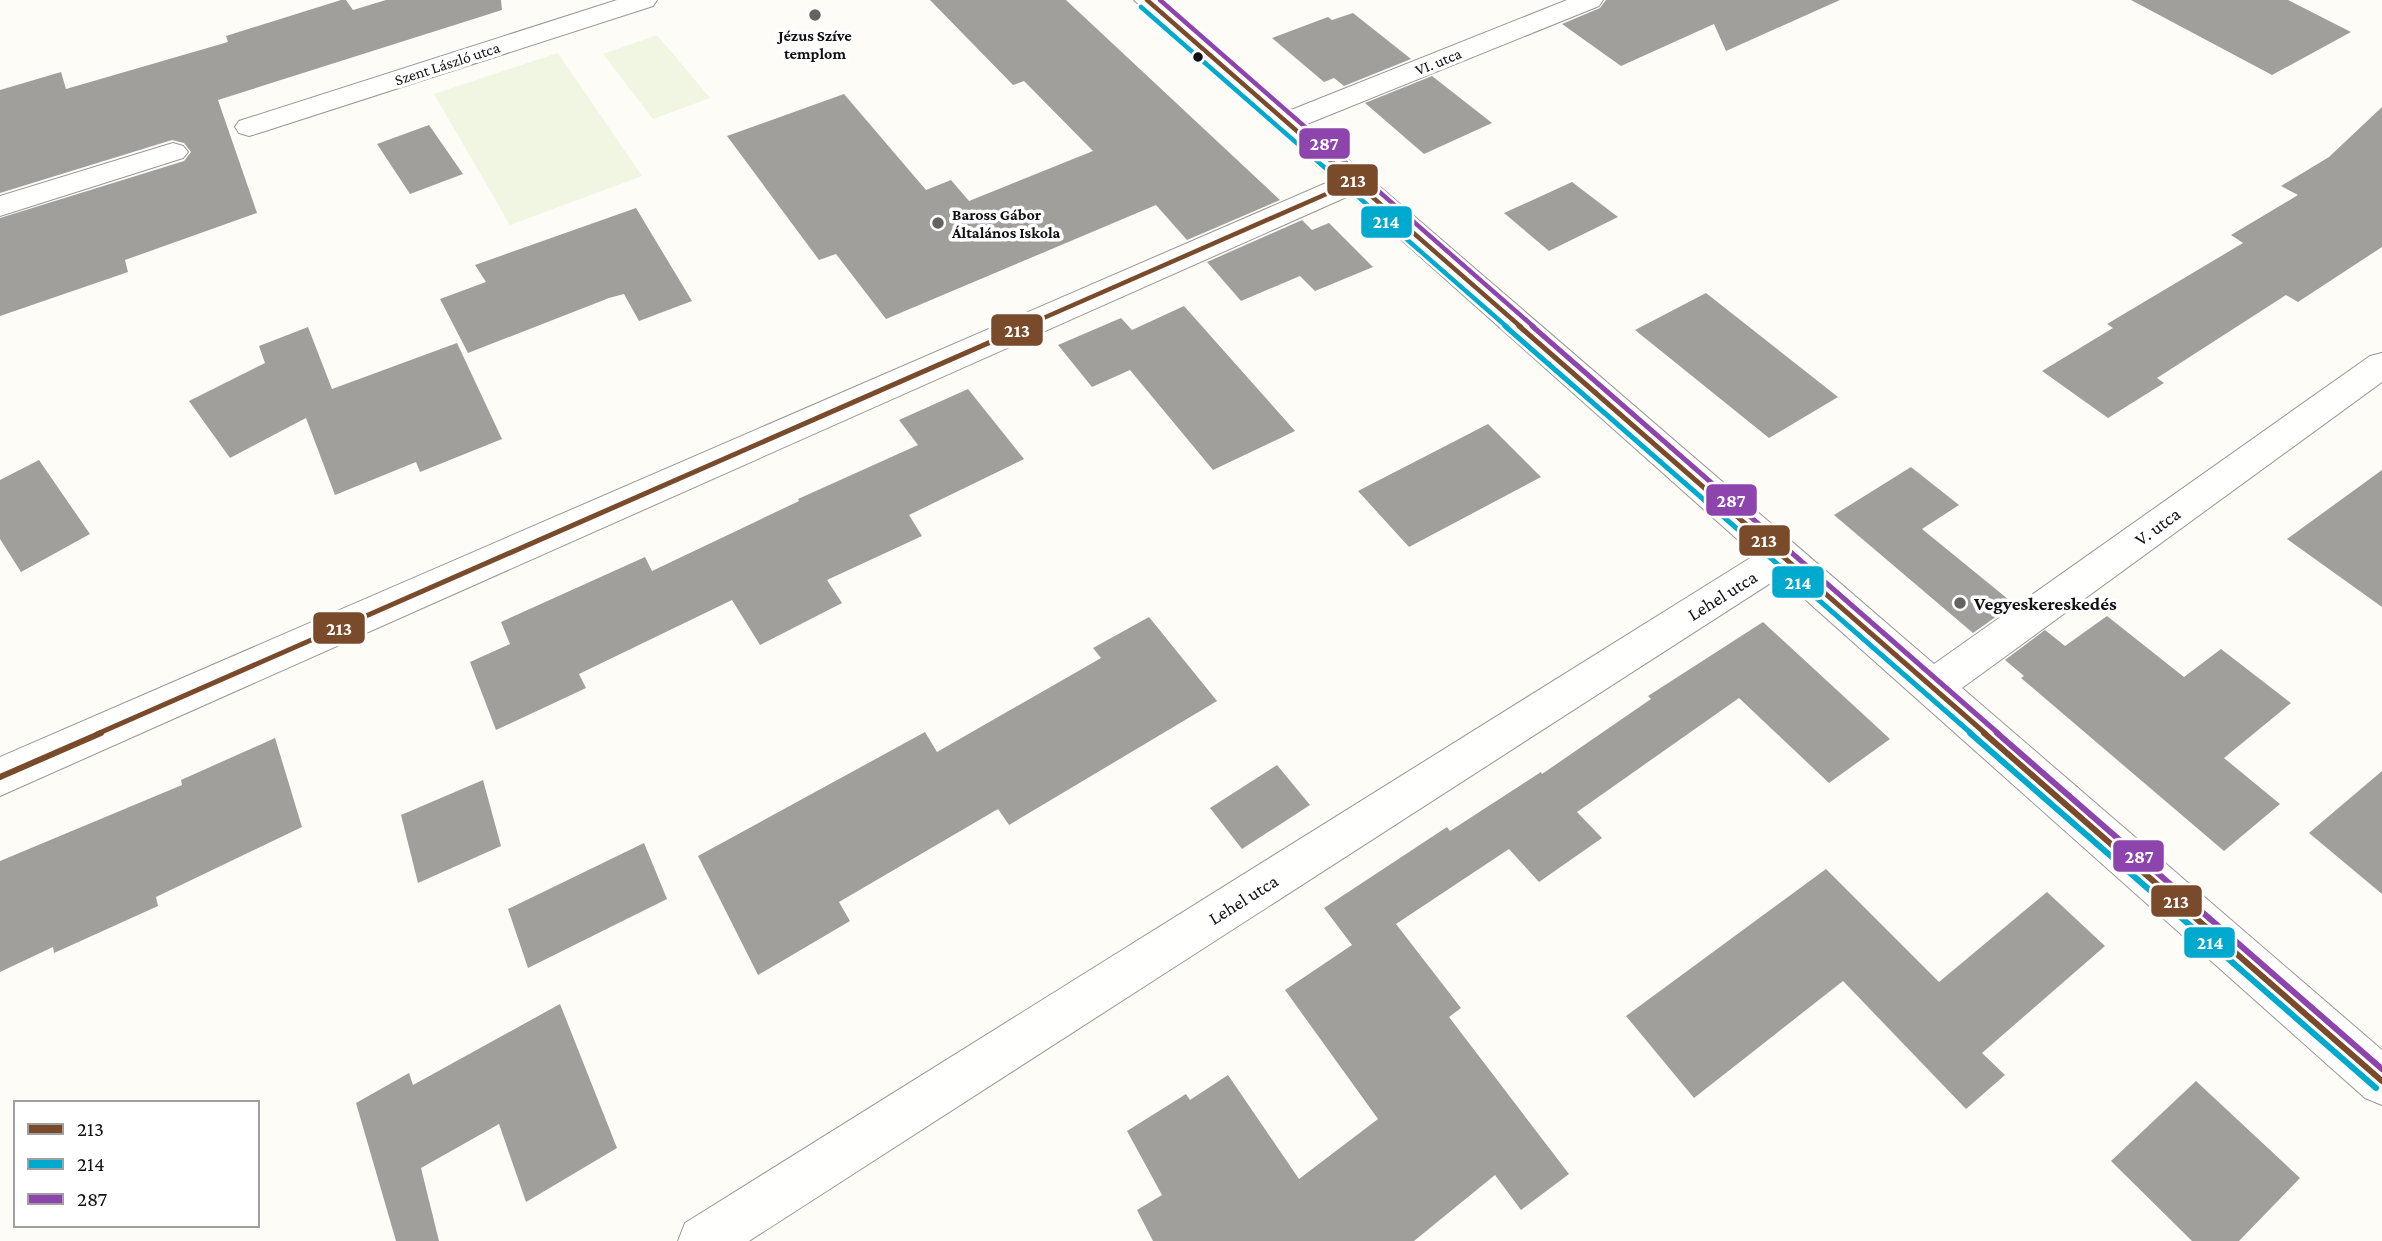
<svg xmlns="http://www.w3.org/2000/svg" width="2382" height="1241" viewBox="0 0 2382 1241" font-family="'Crimson Pro',serif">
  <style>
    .pitch { fill: #f0f6e1 }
    .building { fill: #a19f9c }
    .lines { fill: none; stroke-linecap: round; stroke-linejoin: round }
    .minor-casing { stroke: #979795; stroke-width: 2 }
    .minor { fill: #fffffe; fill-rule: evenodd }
    .bus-1-far2-casing { stroke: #fff; stroke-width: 9 }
    .bus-1-far1-casing { stroke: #fff; stroke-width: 10 }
    .bus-1-casing { stroke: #fff; stroke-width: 11 }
    .bus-2-far2-casing { stroke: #fff; stroke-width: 9 }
    .bus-2-far1-casing { stroke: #fff; stroke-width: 10 }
    .bus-2-casing { stroke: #fff; stroke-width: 11 }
    .bus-3-far2-casing { stroke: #fff; stroke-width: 9 }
    .bus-3-far1-casing { stroke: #fff; stroke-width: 10 }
    .bus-3-casing { stroke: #fff; stroke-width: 11 }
    .bus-1-far2 { stroke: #7a4b2a; stroke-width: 4.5 }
    .bus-1-far1 { stroke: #7a4b2a; stroke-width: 5 }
    .bus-1 { stroke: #7a4b2a; stroke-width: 6 }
    .bus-2-far2 { stroke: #00a9ce; stroke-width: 4.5 }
    .bus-2-far1 { stroke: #00a9ce; stroke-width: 5 }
    .bus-2 { stroke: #00a9ce; stroke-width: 6 }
    .bus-3-far2 { stroke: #8e44ad; stroke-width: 4.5 }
    .bus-3-far1 { stroke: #8e44ad; stroke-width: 5 }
    .bus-3 { stroke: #8e44ad; stroke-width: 6 }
    .poi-dot { fill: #646362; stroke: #fff; stroke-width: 2.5 }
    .bus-dot { fill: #111; stroke: #fff; stroke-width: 2.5 }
    .labels { text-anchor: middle; stroke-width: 7; stroke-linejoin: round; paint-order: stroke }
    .far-poi-label { font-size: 16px; font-weight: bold; fill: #111; stroke: #fff }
    .far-street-label { font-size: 16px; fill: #111; stroke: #fff }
    .street-label { font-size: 19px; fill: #111; stroke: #fff }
    .poi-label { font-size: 19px; font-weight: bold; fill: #111; stroke: #fff; text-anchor: start }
    .line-badge { stroke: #fff; stroke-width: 2.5 }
    .badge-label { font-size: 19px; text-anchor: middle; font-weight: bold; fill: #fff }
  </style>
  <rect width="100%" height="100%" fill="#fdfcf7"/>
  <!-- pitch -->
  <path class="pitch" d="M657,35L710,98L653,119L603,54Z
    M558,53L642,176L510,225L434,94Z"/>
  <!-- building -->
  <path class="building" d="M341,0H346L353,10L386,0H501L502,10L218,100L257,213L125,260L128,272L0,316V218L184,161L191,152L184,143L172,140L0,193V90L61,72L66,89L228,42L226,36Z
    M930,0H1066L1280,200L1187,240L1156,205L886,319L836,254L819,260L727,136L844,94L926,190L951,180L969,201L1093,151L1024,81L1013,85Z
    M1606,0H1840L1726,51L1714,24L1621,66L1562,24L1600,8Z
    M2131,0H2288L2351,32L2272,75Z
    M1353,13L1411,59L1344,86L1334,78L1324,82L1272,38L1328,17L1332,20Z
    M1432,76L1492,123L1424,154L1365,103Z
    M2382,107V247L2298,302L2286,295L2157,378L2164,383L2108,418L2042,371L2113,328L2107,324L2243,243L2231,235L2298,195L2281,186L2329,157Z
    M429,125L463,174L410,194L377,144Z
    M1572,182L1618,217L1549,251L1504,213Z
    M636,208L692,301L639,321L624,294L609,298L468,353L440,299L486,282L475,265Z
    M1302,220L1312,230L1329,223L1373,267L1315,291L1300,276L1241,301L1207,262Z
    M1706,293L1838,397L1769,438L1635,330Z
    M1184,306L1295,431L1213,470L1130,370L1092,387L1058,345L1121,318L1132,330Z
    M308,327L332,389L457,343L502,439L420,472L416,462L335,495L306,418L230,458L189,401L265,363L259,346Z
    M968,389L1024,459L909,515L922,536L827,580L842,603L760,645L732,600L579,674L586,688L496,730L470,662L510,644L501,622L645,557L652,571L799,501L798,499L918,445L899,420Z
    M1488,424L1541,477L1409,547L1358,491Z
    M39,460L90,534L21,572L0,539V480Z
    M1911,467L1959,505L1922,529L2014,604L1973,633L1834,515Z
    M2382,470V607L2287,539Z
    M2107,616L2184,677L2221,649L2291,703L2224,758L2280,804L2224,851L2021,678L2024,676L2005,660L2045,630L2065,646Z
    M1149,617L1217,701L1009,825L998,809L839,902L850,921L758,975L698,856L925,732L937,752L1101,658L1093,648Z
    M1763,622L1890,739L1829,783L1739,698L1577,812L1602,838L1539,882L1509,849L1396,924L1461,1008L1449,1017L1569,1174L1521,1210L1495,1175L1414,1241H1153L1137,1210L1162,1195L1127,1131L1186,1094L1190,1100L1228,1075L1299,1179L1378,1119L1285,990L1352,945L1324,908L1447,827L1450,831L1541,772L1542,774L1651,699L1648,696Z
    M275,738L302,827L156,897L158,906L54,953L53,947L0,972V861L182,785L181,780Z
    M1277,765L1310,805L1242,849L1210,808Z
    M2382,771V894L2309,833Z
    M483,780L501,846L418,883L401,815Z
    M644,843L667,899L528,968L508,909Z
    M1826,869L1939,982L2047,892L2105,946L1982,1053L2005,1075L1966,1109L1843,981L1694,1098L1626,1016Z
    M560,1004L617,1148L526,1202L499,1124L421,1168L439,1241H396L356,1103L409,1073L413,1085Z
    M2196,1081L2300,1178L2239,1241H2192L2111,1161Z"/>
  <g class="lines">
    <defs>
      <path id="minor" d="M617,0H657L653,6L259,133L249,136L239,133L235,127L239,121Z
        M1134,0H1163L1291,110L1567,0H1603L1599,6L1307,124L1934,664L2370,356L2382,353V382L1962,688L2382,1050V1105L2365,1098L1780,577L749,1241H678L685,1223L1755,555L1351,195L0,796V757L1333,180Z
        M173,143L183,146L188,152L183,158L0,216V196Z"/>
    </defs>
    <!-- minor casing -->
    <use href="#minor" class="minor-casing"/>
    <!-- minor -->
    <use href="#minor" class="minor"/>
    <defs>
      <path id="bus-1-far2" d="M1147,0L1521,327
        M1023,327L1356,181"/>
      <path id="bus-1-far1" d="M1519,326L1986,734
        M97,734L1027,326"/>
      <path id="bus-1" d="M1984,733L2382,1081
        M0,777L101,733"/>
      <path id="bus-2-far2" d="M1141,7L1507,327"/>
      <path id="bus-2-far1" d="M1505,326L1972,734"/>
      <path id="bus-2" d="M1970,733L2376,1088"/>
      <path id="bus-3-far2" d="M1160,0L1534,327"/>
      <path id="bus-3-far1" d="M1532,326L1999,734"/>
      <path id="bus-3" d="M1997,733L2382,1069"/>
    </defs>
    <!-- bus-1-far2 casing -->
    <use href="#bus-1-far2" class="bus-1-far2-casing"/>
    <!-- bus-1-far1 casing -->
    <use href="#bus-1-far1" class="bus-1-far1-casing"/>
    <!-- bus-1 casing -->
    <use href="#bus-1" class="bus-1-casing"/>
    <!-- bus-2-far2 casing -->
    <use href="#bus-2-far2" class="bus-2-far2-casing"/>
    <!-- bus-2-far1 casing -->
    <use href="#bus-2-far1" class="bus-2-far1-casing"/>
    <!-- bus-2 casing -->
    <use href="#bus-2" class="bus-2-casing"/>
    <!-- bus-3-far2 casing -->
    <use href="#bus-3-far2" class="bus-3-far2-casing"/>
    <!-- bus-3-far1 casing -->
    <use href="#bus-3-far1" class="bus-3-far1-casing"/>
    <!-- bus-3 casing -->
    <use href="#bus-3" class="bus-3-casing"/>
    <!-- bus-1-far2 -->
    <use href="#bus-1-far2" class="bus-1-far2"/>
    <!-- bus-1-far1 -->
    <use href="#bus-1-far1" class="bus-1-far1"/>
    <!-- bus-1 -->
    <use href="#bus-1" class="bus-1"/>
    <!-- bus-2-far2 -->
    <use href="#bus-2-far2" class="bus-2-far2"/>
    <!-- bus-2-far1 -->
    <use href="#bus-2-far1" class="bus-2-far1"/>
    <!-- bus-2 -->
    <use href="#bus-2" class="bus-2"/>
    <!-- bus-3-far2 -->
    <use href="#bus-3-far2" class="bus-3-far2"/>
    <!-- bus-3-far1 -->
    <use href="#bus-3-far1" class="bus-3-far1"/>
    <!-- bus-3 -->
    <use href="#bus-3" class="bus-3"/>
  </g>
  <!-- markers -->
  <g class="poi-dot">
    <circle cx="815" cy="15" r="7"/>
    <circle cx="938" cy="223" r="7"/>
    <circle cx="1960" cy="603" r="7"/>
  </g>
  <circle class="bus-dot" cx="1198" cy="57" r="6"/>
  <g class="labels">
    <!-- far-poi labels -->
    <g class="far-poi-label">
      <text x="815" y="41">Jézus Szíve<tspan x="815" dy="18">templom</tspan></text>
      <text x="952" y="220" text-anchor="start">Baross Gábor<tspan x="952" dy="18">Általános Iskola</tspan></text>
    </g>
    <!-- far-street labels -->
    <g class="far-street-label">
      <text transform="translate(1438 61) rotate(-22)" y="6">VI. utca</text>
      <text transform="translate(447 63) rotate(-18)" y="6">Szent László utca</text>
    </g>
    <!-- street labels -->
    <g class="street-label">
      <text transform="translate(2157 526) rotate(-36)" y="7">V. utca</text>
      <text transform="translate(1722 595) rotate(-32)" y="7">Lehel utca</text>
      <text transform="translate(1243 899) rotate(-32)" y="7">Lehel utca</text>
    </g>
    <!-- poi labels -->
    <g class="poi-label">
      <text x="1974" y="610">Vegyeskereskedés</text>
    </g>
  </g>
  <g class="line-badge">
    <rect x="1298" y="127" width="53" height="33" rx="7" fill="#8e44ad"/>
    <rect x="1326" y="163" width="53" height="34" rx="7" fill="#7a4b2a"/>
    <rect x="1360" y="205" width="53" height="34" rx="7" fill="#00a9ce"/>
    <rect x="990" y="313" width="54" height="34" rx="7" fill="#7a4b2a"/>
    <rect x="1705" y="483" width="53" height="34" rx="7" fill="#8e44ad"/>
    <rect x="1738" y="524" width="53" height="33" rx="7" fill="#7a4b2a"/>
    <rect x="1771" y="565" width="54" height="34" rx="7" fill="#00a9ce"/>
    <rect x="312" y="611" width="54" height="34" rx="7" fill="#7a4b2a"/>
    <rect x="2112" y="839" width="53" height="34" rx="7" fill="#8e44ad"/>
    <rect x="2150" y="884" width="53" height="34" rx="7" fill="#7a4b2a"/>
    <rect x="2183" y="926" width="53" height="33" rx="7" fill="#00a9ce"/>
  </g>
  <g class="badge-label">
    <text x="1324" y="150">287</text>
    <text x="1353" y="187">213</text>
    <text x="1386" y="228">214</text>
    <text x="1017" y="337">213</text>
    <text x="1731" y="507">287</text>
    <text x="1764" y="547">213</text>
    <text x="1798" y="589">214</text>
    <text x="339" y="635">213</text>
    <text x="2139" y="863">287</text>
    <text x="2176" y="908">213</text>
    <text x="2210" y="949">214</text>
  </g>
  <!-- legend -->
  <rect x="14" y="1101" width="245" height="126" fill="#ffffff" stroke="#a0a0a0" stroke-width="2"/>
  <rect x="28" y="1124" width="35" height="10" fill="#7a4b2a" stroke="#a0a0a0" stroke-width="2"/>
  <text x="77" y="1136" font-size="21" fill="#111111">213</text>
  <rect x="28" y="1159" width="35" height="10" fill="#00a9ce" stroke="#a0a0a0" stroke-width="2"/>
  <text x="77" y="1171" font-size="21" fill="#111111">214</text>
  <rect x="28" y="1194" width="35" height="10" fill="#8e44ad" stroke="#a0a0a0" stroke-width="2"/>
  <text x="77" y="1206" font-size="21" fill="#111111">287</text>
</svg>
